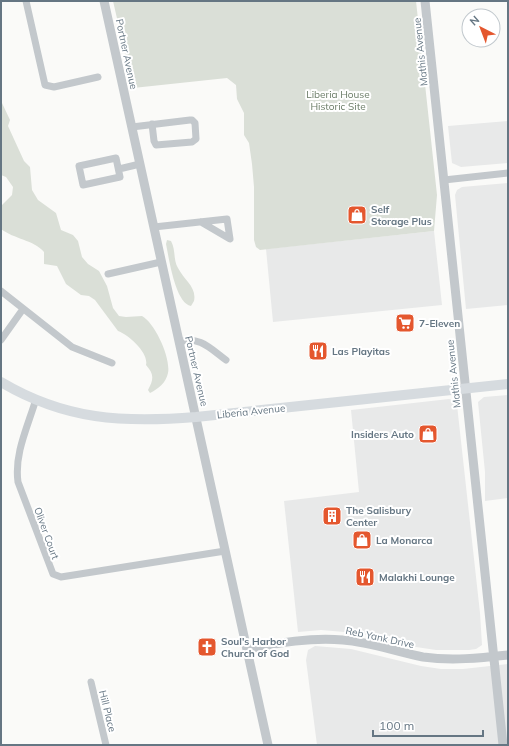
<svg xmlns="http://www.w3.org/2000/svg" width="509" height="746" viewBox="0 0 509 746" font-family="Mulish,sans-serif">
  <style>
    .built { fill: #e8e9e9 }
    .green { fill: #dadfd7 }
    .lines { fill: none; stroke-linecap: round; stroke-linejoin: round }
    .minor { stroke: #c3c8cc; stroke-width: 7 }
    .tertiary { stroke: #c3c8cc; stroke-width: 9 }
    .secondary { stroke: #d6dbdf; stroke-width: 10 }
    .labels { text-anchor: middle; stroke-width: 4; stroke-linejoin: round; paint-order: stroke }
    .street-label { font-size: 10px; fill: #657683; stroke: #fff }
    .park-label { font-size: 10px; fill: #687a64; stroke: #fff }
    .poi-label { font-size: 10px; font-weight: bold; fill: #657683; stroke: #fff; text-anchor: start }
  </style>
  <rect width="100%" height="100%" fill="#fafaf8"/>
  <!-- built -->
  <path class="built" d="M508,121V163L461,167L452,163L448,126Z
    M508,183V305L466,309L455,195L457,190L462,187Z
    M434,231L442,305L273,322L266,249Z
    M508,395V498L485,501V472L478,402L484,397Z
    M449,399L454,400L457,405L480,613L482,645L476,649L469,650H436L383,642L367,635L356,633L321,630L298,632L284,501L359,492L351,410Z
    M315,646L351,649L421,666L441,669H463L508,664V745H317L306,660L308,650Z"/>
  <!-- green -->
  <path class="green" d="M113,1H416L437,195L434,231L260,250L256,247L254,240V187L252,164L249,143L244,135V113L237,99L236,85L227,78L133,88Z
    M1,98L2,103L10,120L8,126L24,161L30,167L32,190L38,200L56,213L61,230L73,235L78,241L82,257L88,264L99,271L107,286L113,308L119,316L126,317L142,316C155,323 171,358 168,373C166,383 158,389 150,393L148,390C154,379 154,374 146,365C149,353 129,335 118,331L95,300L89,296L81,295L66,284L57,266L44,264V252C34,240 14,239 1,229V206L12,195L13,187L6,177L1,175Z
    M167,240L171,241C176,250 173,260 178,268C184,280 197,287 194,301L191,306C175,303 169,258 166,244Z"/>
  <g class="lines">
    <!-- minor -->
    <path class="minor" d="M26,1L45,85L54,87L98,77
      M132,127L190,120H192L195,123L196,139L192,142L156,145L154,141L152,124
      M116,158L120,177L83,185L79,166Z
      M119,169L140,164
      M444,180L508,173
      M154,227L227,219L230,239L201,222
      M108,274L161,262
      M1,291L72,347L112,363
      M1,340L23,309
      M179,342C199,335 211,349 226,360
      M36,399C28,426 14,454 18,482L53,574L61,577L225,551
      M91,682L106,745"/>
    <!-- tertiary -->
    <path class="tertiary" d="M104,1L268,745
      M425,1L503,745
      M247,649C279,643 311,637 343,640C371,642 396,652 423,657C452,661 480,658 508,655"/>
    <!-- secondary -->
    <path class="secondary" d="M1,382C65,420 123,423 196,417L508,384"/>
  </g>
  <!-- icons -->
  <defs>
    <symbol id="shop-square" viewBox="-11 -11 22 22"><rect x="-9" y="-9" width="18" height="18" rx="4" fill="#e4572e" stroke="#fff"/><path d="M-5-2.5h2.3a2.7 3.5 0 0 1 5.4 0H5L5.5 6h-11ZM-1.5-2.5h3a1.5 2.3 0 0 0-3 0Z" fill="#fff"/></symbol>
    <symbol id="supermarket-square" viewBox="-11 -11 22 22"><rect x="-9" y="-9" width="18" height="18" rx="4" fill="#e4572e" stroke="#fff"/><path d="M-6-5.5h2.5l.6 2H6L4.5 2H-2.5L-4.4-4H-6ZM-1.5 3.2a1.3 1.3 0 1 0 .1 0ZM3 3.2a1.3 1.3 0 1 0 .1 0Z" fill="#fff"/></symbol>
    <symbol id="restaurant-square" viewBox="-11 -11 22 22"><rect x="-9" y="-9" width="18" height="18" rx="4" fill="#e4572e" stroke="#fff"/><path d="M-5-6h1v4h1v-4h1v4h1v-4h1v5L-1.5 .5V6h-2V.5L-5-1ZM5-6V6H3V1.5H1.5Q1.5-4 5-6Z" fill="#fff"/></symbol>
    <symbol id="building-square" viewBox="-11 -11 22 22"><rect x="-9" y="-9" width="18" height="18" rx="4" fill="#e4572e" stroke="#fff"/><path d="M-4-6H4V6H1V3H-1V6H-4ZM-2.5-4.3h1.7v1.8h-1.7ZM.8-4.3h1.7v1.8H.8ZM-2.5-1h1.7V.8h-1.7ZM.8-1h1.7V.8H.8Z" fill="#fff"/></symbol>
    <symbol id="church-square" viewBox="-11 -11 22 22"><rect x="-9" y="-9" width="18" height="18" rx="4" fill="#e4572e" stroke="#fff"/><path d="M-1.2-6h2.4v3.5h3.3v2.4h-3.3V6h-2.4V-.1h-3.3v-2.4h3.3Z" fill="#fff"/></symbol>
  </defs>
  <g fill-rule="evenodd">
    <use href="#shop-square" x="346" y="204" width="22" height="22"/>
    <use href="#supermarket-square" x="394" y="312" width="22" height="22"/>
    <use href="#restaurant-square" x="307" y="340" width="22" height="22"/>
    <use href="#shop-square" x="417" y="423" width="22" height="22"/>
    <use href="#building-square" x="321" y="505" width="22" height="22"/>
    <use href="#shop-square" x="351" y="529" width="22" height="22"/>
    <use href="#restaurant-square" x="354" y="566" width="22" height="22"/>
    <use href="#church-square" x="196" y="636" width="22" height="22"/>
  </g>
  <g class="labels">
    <!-- street labels -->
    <g class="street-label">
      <text transform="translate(420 52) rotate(-96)" y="4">Mathis Avenue</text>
      <text transform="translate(127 54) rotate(78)" y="4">Portner Avenue</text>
      <text transform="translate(197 371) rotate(77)" y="4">Portner Avenue</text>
      <text transform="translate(453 374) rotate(-96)" y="4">Mathis Avenue</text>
      <text transform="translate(251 411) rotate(-6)" y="4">Liberia Avenue</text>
      <text transform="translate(47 533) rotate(70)" y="4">Oliver Court</text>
      <text transform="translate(380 637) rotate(12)" y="4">Reb Yank Drive</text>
      <text transform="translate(108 711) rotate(76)" y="4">Hill Place</text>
    </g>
    <!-- park labels -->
    <g class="park-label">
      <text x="338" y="98">Liberia House<tspan x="338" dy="12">Historic Site</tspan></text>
    </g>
    <!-- poi labels -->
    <g class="poi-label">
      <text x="371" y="213">Self<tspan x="371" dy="12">Storage Plus</tspan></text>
      <text x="419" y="327">7-Eleven</text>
      <text x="332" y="355">Las Playitas</text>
      <text x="414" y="438" text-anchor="end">Insiders Auto</text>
      <text x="346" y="514">The Salisbury<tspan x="346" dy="12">Center</tspan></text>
      <text x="376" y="544">La Monarca</text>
      <text x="379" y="581">Malakhi Lounge</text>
      <text x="221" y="645">Soul's Harbor<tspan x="221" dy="12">Church of God</tspan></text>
    </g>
  </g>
  <!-- border -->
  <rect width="509" height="746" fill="none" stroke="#657683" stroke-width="4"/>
  <!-- north arrow -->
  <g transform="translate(481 28) rotate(318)"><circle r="19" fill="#ffffff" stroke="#c1c8cd"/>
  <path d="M0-3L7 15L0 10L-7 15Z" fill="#e4572e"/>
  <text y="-6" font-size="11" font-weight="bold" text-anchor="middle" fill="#657683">N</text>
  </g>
  <!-- scale -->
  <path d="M373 730v6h110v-6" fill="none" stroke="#657683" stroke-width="2"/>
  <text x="379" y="730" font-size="12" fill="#657683" stroke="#ffffff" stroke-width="3" paint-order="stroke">100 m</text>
</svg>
